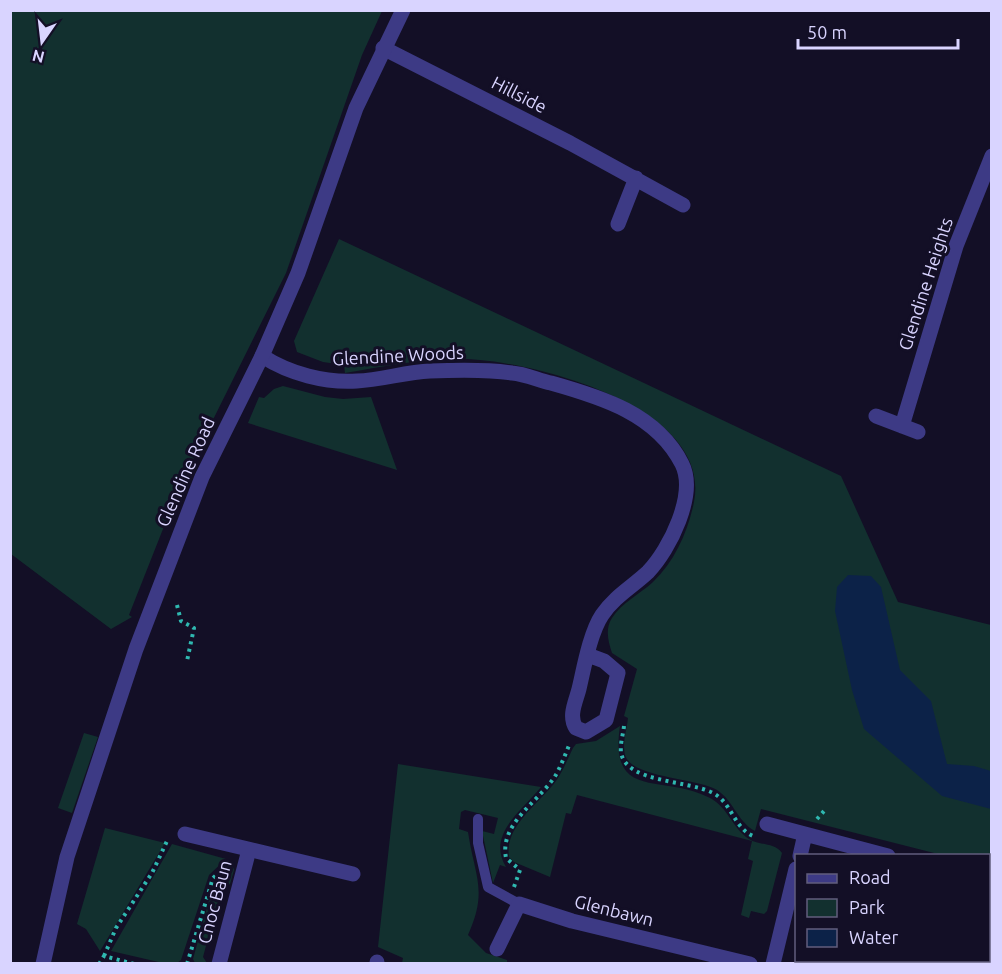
<svg xmlns="http://www.w3.org/2000/svg" width="1002" height="974" viewBox="0 0 1002 974" font-family="Ubuntu,sans-serif">
  <style>
    .green { fill: #12302f }
    .water { fill: #0c2248 }
    .lines { fill: none; stroke-linecap: round; stroke-linejoin: round }
    .path { stroke: #2fb8b0; stroke-width: 4; stroke-dasharray: 3 4.5; stroke-linecap: butt }
    .service { stroke: #3d3a85; stroke-width: 10 }
    .minor { stroke: #3d3a85; stroke-width: 15 }
    .tertiary { stroke: #3d3a85; stroke-width: 15 }
    .labels { text-anchor: middle; stroke-width: 6; stroke-linejoin: round; paint-order: stroke }
    .street-label { font-size: 18px; fill: #d9d4ff; stroke: #130f26 }
  </style>
  <rect width="100%" height="100%" fill="#130f26"/>
  <!-- green -->
  <path class="green" d="M10,11H382L362,55L286,273L180,486L129,615L132,617L111,629L11,554Z
    M339,239L841,476L898,602L991,625V868L989,867L988,856L942,855L761,809L755,831C736,821 733,797 713,788C692,778 631,777 625,755C622,743 627,729 628,718L624,716L637,669L612,653C608,641 605,629 612,618C621,603 640,594 653,582C675,561 688,531 694,502C712,410 547,366 480,360C436,355 388,366 345,373L344,365L323,362L297,352L294,341Z
    M283,386L325,397L343,399L371,397L397,470L248,423L259,397L264,398L274,389Z
    M620,726C609,801 661,774 708,797C728,806 731,827 749,839C760,846 774,842 782,853L767,911L764,914L751,911L749,918L741,915L753,861L748,859L752,841L577,795L571,814L566,813L550,877L514,862L509,857C504,826 539,804 556,781C563,771 568,758 573,748L576,744L596,741Z
    M84,733L98,737L72,813L58,808Z
    M398,764L541,787C523,810 486,834 506,867L500,865L493,883L482,831L494,834L498,818L465,810L461,812L459,829L468,832C475,878 488,890 468,935L486,953L507,960V963H402L403,958L378,947Z
    M105,828L165,843L100,951L86,929L77,924Z
    M172,844L226,859L209,875L181,960L177,963H163L111,951Z
    M232,864L234,870L230,884L221,890L203,957L207,963H195L193,959L213,886Z"/>
  <!-- water -->
  <path class="water" d="M848,575L871,576L881,587L900,670L931,701L947,764L974,766L991,771V809L942,796L864,729L852,690L835,611L837,587Z"/>
  <g class="lines">
    <!-- path -->
    <path class="path" d="M177,605L181,621L194,628L187,661
      M624,726C623,735 620,744 621,753C627,783 688,780 713,793C732,803 734,828 753,836
      M817,819L824,811
      M514,887L520,870L506,858C499,822 541,801 557,773C562,763 566,753 570,743
      M104,956L116,928L152,873L168,839
      M99,964L104,956L134,964
      M187,964L213,878L228,864"/>
    <!-- service -->
    <path class="service" d="M478,819V843L488,887L519,904"/>
    <!-- minor -->
    <path class="minor" d="M383,48L570,143L683,205
      M618,224L636,178
      M262,356C290,374 325,383 357,381C382,380 405,372 430,371C456,370 486,369 512,373C525,374 538,380 551,383C601,397 657,414 682,464C697,494 670,549 648,572C632,587 615,596 602,615C590,633 584,668 579,689C576,701 568,716 576,728L586,732L606,720L618,673L604,661L588,655
      M876,416L918,432
      M902,426L956,246L992,156
      M767,824L888,856
      M185,834L353,874
      M800,856L805,834
      M988,879L992,880
      M497,949L519,904L572,921L750,964
      M219,964L249,850
      M377,964V962
      M773,964L796,869"/>
    <!-- tertiary -->
    <path class="tertiary" d="M43,964L67,857L136,649L202,477L262,356L298,273L356,108L403,10"/>
  </g>
  <g class="labels">
    <!-- street labels -->
    <g class="street-label">
      <text transform="translate(519 95) rotate(27)" y="6">Hillside</text>
      <text transform="translate(926 284) rotate(-72)" y="6">Glendine Heights</text>
      <text transform="translate(398 356) rotate(-3)" y="6">Glendine Woods</text>
      <text transform="translate(186 472) rotate(-66)" y="6">Glendine Road</text>
      <text transform="translate(215 902) rotate(-75)" y="6">Cnoc Baun</text>
      <text transform="translate(614 911) rotate(14)" y="6">Glenbawn</text>
    </g>
  </g>
  <!-- border -->
  <rect width="1002" height="974" fill="none" stroke="#d9d4ff" stroke-width="24"/>
  <!-- legend -->
  <rect x="795" y="854" width="195" height="108" fill="#130f26" stroke="#625e7d" stroke-width="1.5"/>
  <rect x="807" y="874" width="30" height="9" fill="#3d3a85" stroke="#625e7d" stroke-width="1.5"/>
  <text x="849" y="884" font-size="18" fill="#d9d4ff">Road</text>
  <rect x="807" y="899" width="30" height="18" fill="#12302f" stroke="#625e7d" stroke-width="1.5"/>
  <text x="849" y="914" font-size="18" fill="#d9d4ff">Park</text>
  <rect x="807" y="929" width="30" height="18" fill="#0c2248" stroke="#625e7d" stroke-width="1.5"/>
  <text x="849" y="944" font-size="18" fill="#d9d4ff">Water</text>
  <!-- north arrow -->
  <g transform="translate(42 42) rotate(194)" stroke="#130f26" stroke-width="4.5" paint-order="stroke">
  <path d="M0-4.5L10 22L0 15L-10 22Z" fill="#d9d4ff"/>
  <text y="-9" font-size="16" font-weight="bold" text-anchor="middle" fill="#d9d4ff">N</text>
  </g>
  <!-- scale -->
  <path d="M798 39v9h160v-9" fill="none" stroke="#d9d4ff" stroke-width="3"/>
  <text x="807" y="39" font-size="18" fill="#d9d4ff" stroke="#130f26" stroke-width="4.5" paint-order="stroke">50 m</text>
</svg>
